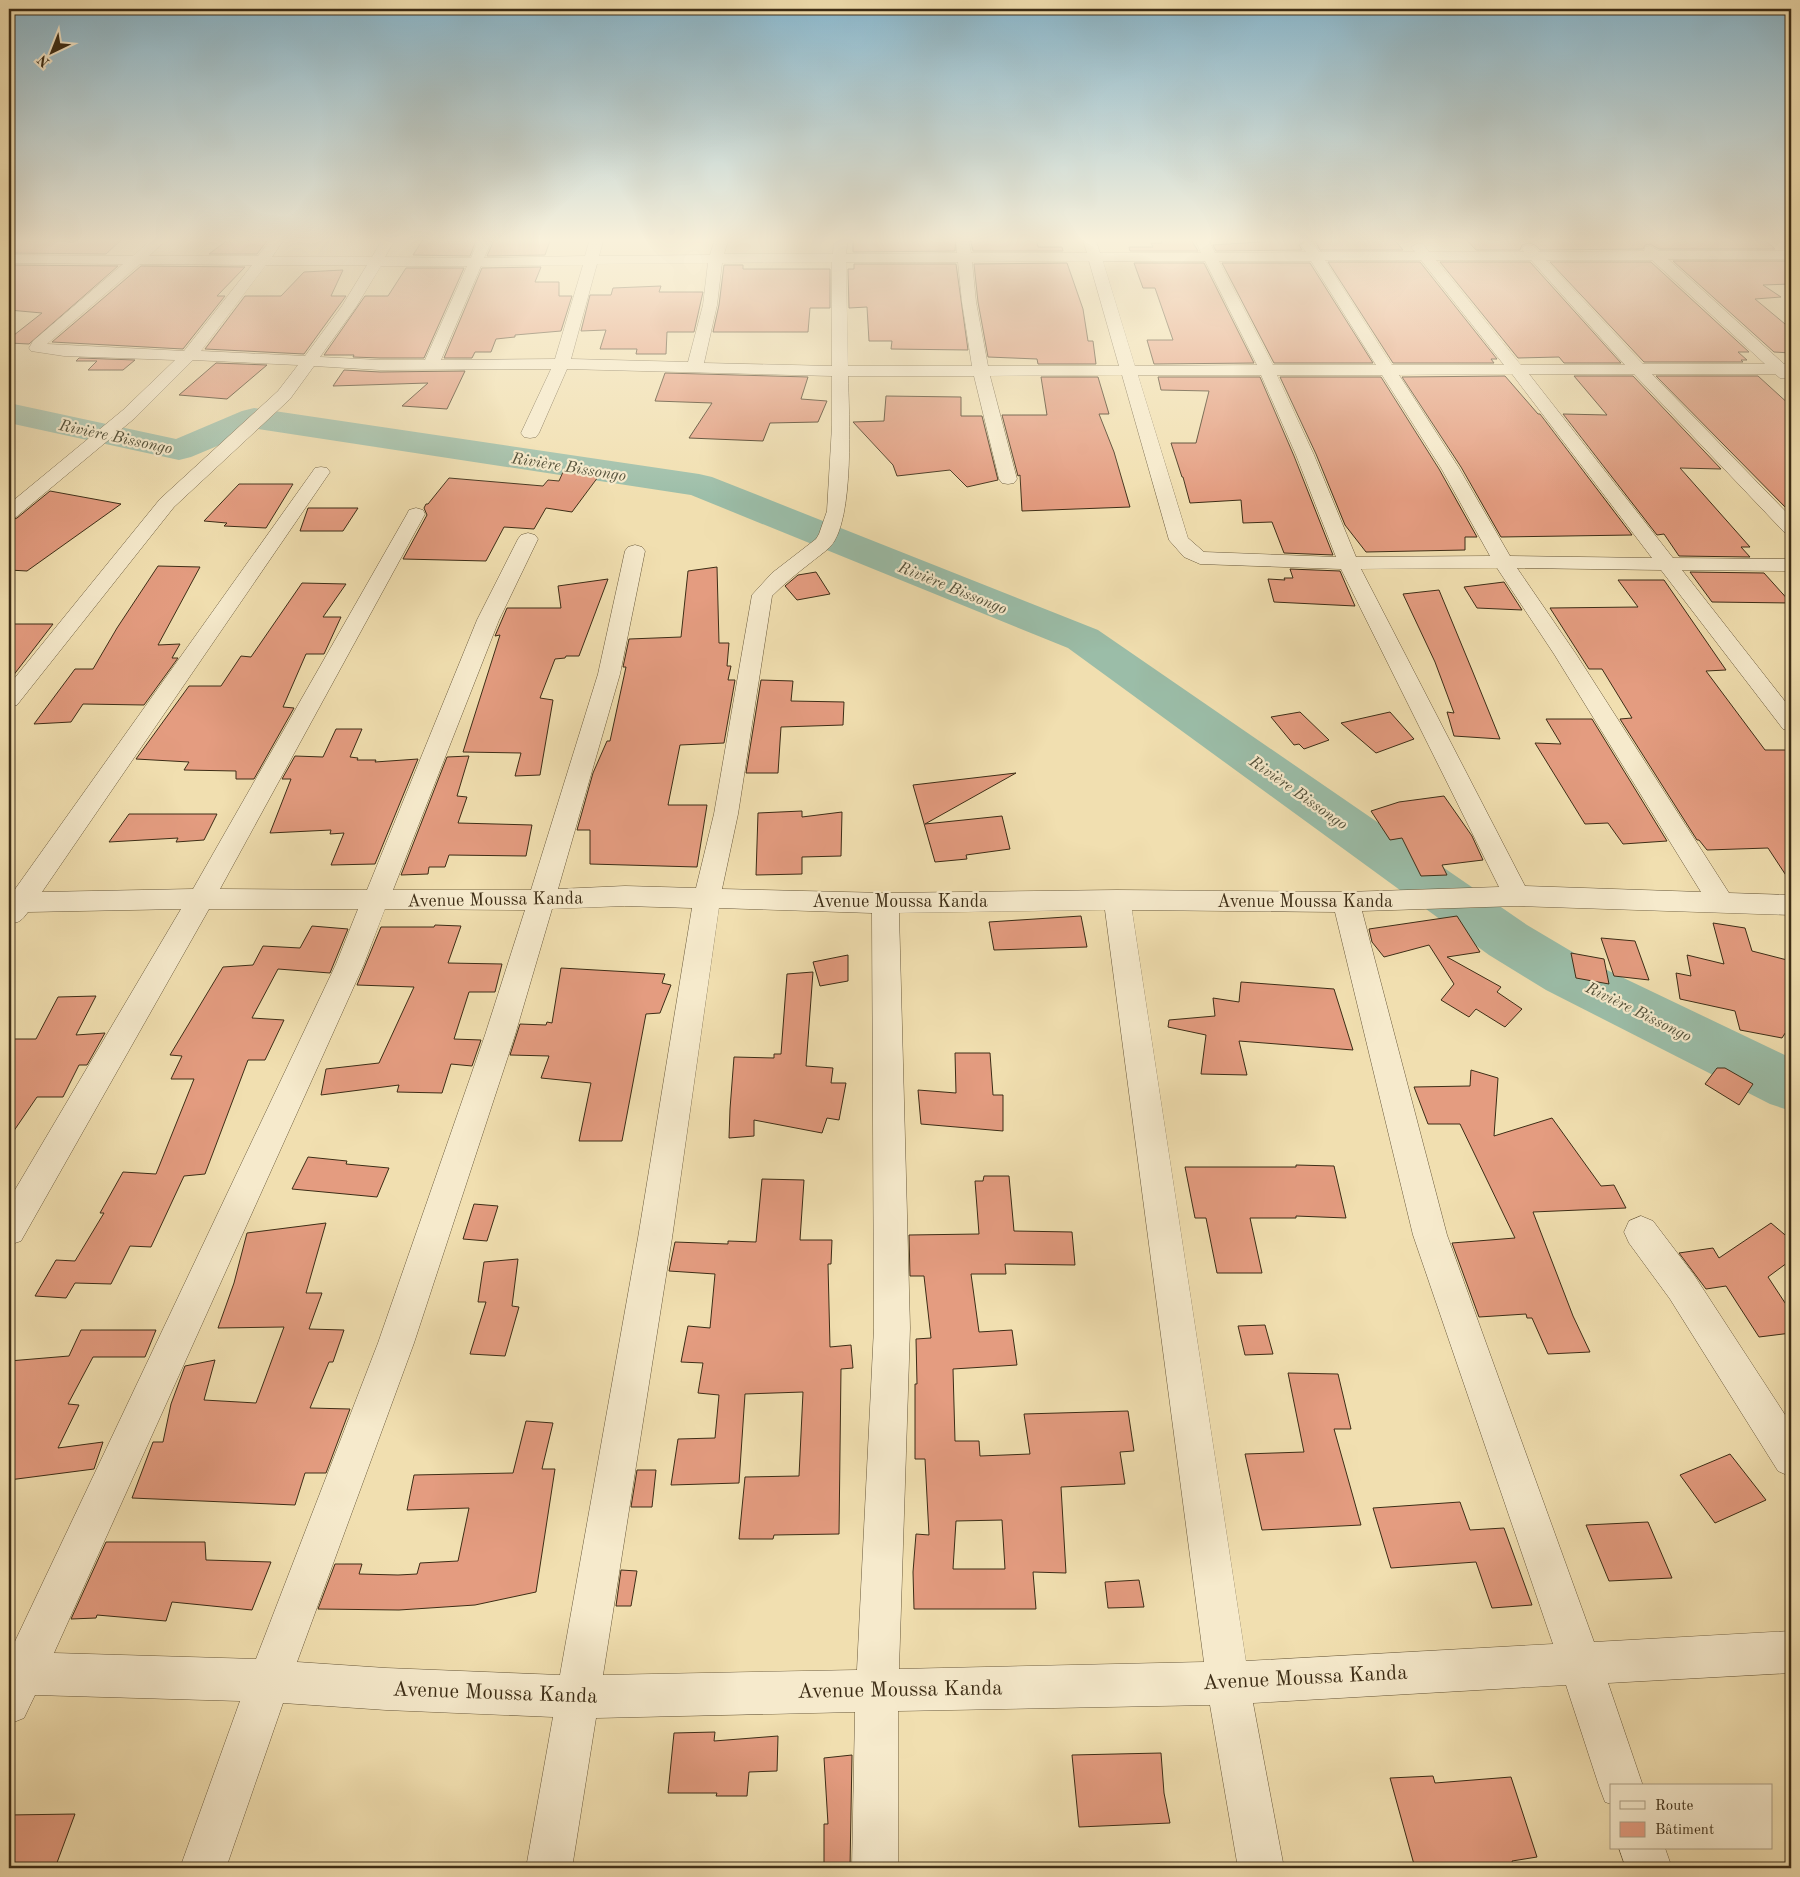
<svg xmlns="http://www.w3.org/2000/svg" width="1800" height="1877" viewBox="0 0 1800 1877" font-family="'Old Standard TT',serif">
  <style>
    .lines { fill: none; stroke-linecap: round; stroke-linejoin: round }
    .river { fill: #9bbda8; fill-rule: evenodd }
    .building { fill: #e49c80; stroke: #3d2d16; fill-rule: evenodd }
    .minor-casing { stroke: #6a5a3c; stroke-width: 1 }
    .minor { fill: #f6eacc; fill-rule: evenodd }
    .labels { text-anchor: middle; stroke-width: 4.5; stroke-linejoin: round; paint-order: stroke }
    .far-water-label { font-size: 16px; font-style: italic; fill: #54513a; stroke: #f6eacc }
    .street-label { font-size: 18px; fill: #3d2d16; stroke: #f6eacc }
    .near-street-label { font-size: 21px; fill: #3d2d16; stroke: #f6eacc }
  </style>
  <rect width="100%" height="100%" fill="#f1dfb0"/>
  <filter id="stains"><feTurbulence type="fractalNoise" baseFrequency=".004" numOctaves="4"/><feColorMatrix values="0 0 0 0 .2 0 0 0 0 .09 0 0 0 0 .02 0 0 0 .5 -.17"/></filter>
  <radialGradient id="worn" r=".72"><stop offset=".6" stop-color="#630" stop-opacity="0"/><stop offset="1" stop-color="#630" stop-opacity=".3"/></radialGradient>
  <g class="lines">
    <!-- river -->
    <path class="river" d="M9,403L176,439L242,411L254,408L699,474L712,477L1098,630L1527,925L1586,960L1791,1058V1111L1770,1104L1546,990L1489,955L1068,648L691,495L258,429L191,457L179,460L9,423Z"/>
  </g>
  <!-- building -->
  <path class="building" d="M97,238L96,239H122L106,254L9,253V239Z
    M424,238H477L470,256L413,255Z
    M495,238H551L545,255L487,256Z
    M853,238H956L955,251L853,252Z
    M970,238H1036L1038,247H1062L1063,251H973Z
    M1161,238H1190L1198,251H1130L1129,247H1153L1151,243H1162Z
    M1257,238H1393L1403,250H1320L1315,241L1308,239L1299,245L1302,250L1216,251L1213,245L1260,242Z
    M1465,238L1764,239L1775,249H1659L1650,244L1645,245L1643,249L1540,250L1535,245L1529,243L1522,245L1520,250H1476Z
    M229,239L267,241L257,254H209Z
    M1673,261H1788L1791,264V284L1763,285L1781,297L1755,299L1791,329V353L1774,352Z
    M1328,262H1420L1497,359H1491L1494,363H1393Z
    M1440,262H1530L1621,363H1564L1559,357L1518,358Z
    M1550,262H1651L1749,352H1738L1747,360H1741L1743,362H1644Z
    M1067,263L1083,309L1088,341H1093L1096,364H1038L1037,359L988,357L978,302L974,264Z
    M1134,263H1204L1254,363L1154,364L1147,340H1173L1155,288H1143Z
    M1222,263H1310L1373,363H1274Z
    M854,264H956L968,350L891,349L892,341H869L867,307L849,308L848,269H854Z
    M9,265L118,266L29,344L9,343V339L42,313L9,310Z
    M724,265H743V269H830V308H810L808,332H713L719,305Z
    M141,266L245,267L217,296H225L183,349L52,342Z
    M541,267L535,282H559V296H572L561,331L515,335V337L496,339L491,352H475L472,358H444L482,268Z
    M406,268H464L424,358H380L353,357L354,355H324L365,296H388Z
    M343,270L331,296H346L304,354L205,349L245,296H281L304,272Z
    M661,286L659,292H703L694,332H667L666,354H636L637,349H600L606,330L581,331L590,295H611L613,288Z
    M79,358L135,360L123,370H88L97,361H76Z
    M216,363L267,365L227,399L179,395Z
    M344,370L380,372L465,371L447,409L402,406L428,383L333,386Z
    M665,373L808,377L801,399L827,401L818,422L770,423L763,441L689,438L712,403L655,401Z
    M1505,376L1538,414H1540L1632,535L1501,537L1461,467L1402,377Z
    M1574,376H1633L1721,469L1680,468L1750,547H1741L1750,557L1679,556L1664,534L1657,535L1563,414L1607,415Z
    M1656,376H1758L1791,406V513Z
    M1041,377H1098L1109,414H1099L1114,452L1130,507L1022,511L1020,475L1018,476L1002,415H1047Z
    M1158,377H1260L1294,456L1333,555L1284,553L1272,522L1243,523L1241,500L1190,503L1183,477H1182L1171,443H1196L1209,391L1161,390Z
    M1280,377H1381L1439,469L1477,537H1465V550L1366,552L1345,525L1316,454Z
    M886,396L961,397V416H982L998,480L967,487L950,470L897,476L893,465L853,422L884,421Z
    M563,472L598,477L572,512L546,508L534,529L504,527L486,561L403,559L427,515L424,508L426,504H428L449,478L543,486L548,480L559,481Z
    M239,484H293L266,528L224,526L227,523L204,521Z
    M50,491L121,504L27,571L9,570V521L17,518Z
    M308,508H358L343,531H300Z
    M158,566L200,567L158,645L180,644L172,658H178L144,705L83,704L71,722L34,724L75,669H93L117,628Z
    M717,567L719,643H729L727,666H731L728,680H735L724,743L680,745L668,805H707L697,867L590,864V830H577L593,773L607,741H610L626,667H623L629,639L681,637L688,571Z
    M1290,569L1340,571L1355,606L1274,602L1268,579L1285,580L1284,578H1293Z
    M816,572L830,594L797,600L785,586L798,575Z
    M1690,572L1764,573L1791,603L1712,602Z
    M608,579L579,656H566L565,658L555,659L540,698L553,700L540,775L515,776L521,753L463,752L500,635L495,636L507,608H561L558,586Z
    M1618,580H1664L1726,670L1706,671L1765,750H1791V883L1768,848L1707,850L1699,840H1697L1620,719L1632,718L1602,669H1589L1550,608L1638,607Z
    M1504,582L1522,610L1477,608L1464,587Z
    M302,583L346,584L323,617H341L324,654H306L283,707L294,708L254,779H236V771L184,770L189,762L136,759L189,686H221L241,656L251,657Z
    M1439,590L1472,670L1500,739L1454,736L1447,712L1454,713L1435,662L1403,594Z
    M9,624H53L9,681Z
    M761,680L793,681L791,701L844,702L843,725L781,727L778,773H746Z
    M1300,712L1329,740L1304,749L1299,744L1294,745L1271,717Z
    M1390,712L1414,739L1376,753L1341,723Z
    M1546,719H1592L1667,841L1623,844L1608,823L1585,824L1535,743L1561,744Z
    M336,729H362L350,757L358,758L357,760H376L375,762L418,759L375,864L331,865L344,833L330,834L331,830L270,833L291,779H282L295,756L323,757Z
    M469,756L457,796L467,797L458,823L532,825L526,856L449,855L445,867H429L428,874L401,875L447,757Z
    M1016,773L925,824L1002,816L1010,849L966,855L967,859L935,862L913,785Z
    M1444,796L1472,836L1483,860L1442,865L1447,875L1421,876L1402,838L1390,840L1371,811L1399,802Z
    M802,811V817L842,812L841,856L802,857V874L756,875L758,813Z
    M129,814H217L204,840L176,842L178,838L109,842Z
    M1081,916L1087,947L994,950L989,922Z
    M1457,916L1480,952L1447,957L1501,987L1497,992L1522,1009L1505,1027L1476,1009L1469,1017L1441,1000L1454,984L1429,945L1384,957L1372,942L1369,929Z
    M1713,923L1745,928L1752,951L1791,961V1024L1782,1038L1740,1030L1735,1011L1680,999L1676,973L1691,976L1687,955L1724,964Z
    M435,925L461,926L448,963L502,964L495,992H469L454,1039L481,1040L472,1066L451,1064L442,1093L397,1092L399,1085L321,1095L326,1069L379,1063L414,987L357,985L381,927H434Z
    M312,926L348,929L330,973L278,969L252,1018L284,1020L265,1060H248L205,1174L184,1176L151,1247L130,1246L111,1284L75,1283L66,1298L35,1296L56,1260L75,1261L104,1213H100L123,1172L156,1174L194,1079H171L182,1056L170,1055L223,967L253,965L263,946L300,948Z
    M1601,938L1635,941L1649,980L1614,976Z
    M1571,953L1604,959L1609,984L1576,978Z
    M848,955V981L820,986L813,962Z
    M561,968L665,974L662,983L671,985L660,1013L646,1014L622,1141H579L591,1083L541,1078L549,1056L510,1055L520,1024L546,1025L547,1022L552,1023Z
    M813,972L806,1066L833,1068L831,1083H846L839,1120L827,1118L822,1133L754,1120V1136L729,1138L730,1109L734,1057L774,1058V1054H781L787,974Z
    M1241,982L1334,989L1353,1050L1239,1041L1247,1075L1201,1074L1206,1035L1168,1027L1169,1020L1215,1016L1213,998L1239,1002Z
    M96,996L76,1035L105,1033L87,1065H79L63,1097H37L9,1138V1039H36L58,997Z
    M955,1053H990L993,1095H1003V1131L921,1124L918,1090L956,1093Z
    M1717,1068H1725L1753,1084L1739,1105L1705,1084Z
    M1471,1070L1498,1078L1494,1136L1552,1118L1601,1186L1614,1185L1626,1208L1533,1212L1573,1316L1590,1352L1548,1354L1532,1318H1527L1526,1314L1479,1317L1452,1243L1515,1238L1460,1124H1428L1414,1087L1470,1086Z
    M308,1157L347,1161L346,1164L389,1168L377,1197L292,1189Z
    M1296,1165L1334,1166L1346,1218L1296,1216V1218H1250L1262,1273H1217L1206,1218H1195L1185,1167H1296Z
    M984,1176H1009L1014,1231L1072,1232L1075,1265L1005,1264L1006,1274H971L979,1332L1012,1330L1017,1365L953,1369L955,1441H979L980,1456L1030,1454L1024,1414L1128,1411L1134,1451L1120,1452L1125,1484L1061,1487L1066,1573L1033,1572L1036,1609H914L913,1572L916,1534L929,1535L925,1459H915V1384H917L916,1339L931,1338L924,1276H910L909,1235L979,1234L975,1181H983ZM1002,1520L1005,1569H953L956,1521Z
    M762,1179L804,1180L800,1240H832L831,1264H828L830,1347L851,1345L853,1368L841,1369L839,1534L774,1535L773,1539H739L745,1477L799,1476L803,1392L745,1394L739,1483L671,1485L678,1439L715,1438L719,1395L698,1393L703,1363L681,1362L688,1326L710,1328L715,1274L669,1271L675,1242L728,1244V1241L756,1242Z
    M474,1204L498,1206L487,1241L463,1239Z
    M326,1223L306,1293H322L309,1329L344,1330L333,1362H329L310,1408L350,1409L326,1473H305L295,1505L132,1498L153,1442H163L171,1404L185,1366L215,1360L204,1400L256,1403L284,1327L218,1328L234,1283L247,1233Z
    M1771,1223L1791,1240V1260L1768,1277L1791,1312V1333L1759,1337L1726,1286L1706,1289L1679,1253L1713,1248L1719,1258Z
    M518,1259L512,1306L519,1307L505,1356L470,1354L486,1302H478L484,1262Z
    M1265,1325L1273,1354L1245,1355L1238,1326Z
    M81,1330H156L145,1357H93L68,1404L79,1405L58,1448L103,1442L94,1469L9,1480V1361L69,1356Z
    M1288,1373L1338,1374L1351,1429H1334L1361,1525L1262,1530L1245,1454L1304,1452Z
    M526,1421L553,1423L542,1469H555L536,1592L475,1605L399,1610L318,1609L335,1564H362L359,1574L398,1575L417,1574L420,1563L458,1561L469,1508L407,1510L414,1475L513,1473Z
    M1730,1454L1766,1500L1715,1523L1680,1475Z
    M637,1470H656L652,1507H631Z
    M1460,1502L1470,1530L1504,1528L1532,1605L1492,1608L1476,1562L1391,1568L1373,1508Z
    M1648,1522L1672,1578L1609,1581L1586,1525Z
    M106,1542H205L206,1560L271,1562L252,1610L172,1602L166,1621L97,1615L96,1618L71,1619Z
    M621,1570L637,1571L631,1606H616Z
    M1139,1580L1144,1607L1108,1608L1105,1582Z
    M715,1732L714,1741L778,1736L777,1771L749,1772L747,1796H716L717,1793H668L674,1733Z
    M1161,1753L1164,1793L1170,1823L1079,1827L1072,1755Z
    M852,1755L850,1868H824V1824H828L824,1758Z
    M1433,1776L1435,1783L1511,1777L1537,1857L1512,1861L1514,1868H1415L1390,1778Z
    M75,1814L55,1868H9V1815Z"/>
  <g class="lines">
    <defs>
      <path id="minor" d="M153,238H168L149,256H258L272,238H285L272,257H372L383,238H396L385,257L471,258L479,238H493L484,258L585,256L590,238H604L599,256L710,255L715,238H729L724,254H833L834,238H848L846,254L957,253L956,241L958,238H968L971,253H1087L1083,241L1085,238H1095L1100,253H1201L1196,242L1201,238L1208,239L1215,253L1306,252L1301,245L1308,241L1313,242L1319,252H1415L1411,247L1418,243L1423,244L1429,252H1524L1522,249L1524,246C1532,244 1534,246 1539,252L1644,251L1645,247L1650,246L1659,251H1791V259H1668L1784,364H1791V379L1780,378L1775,374H1652L1791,517V534L1784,532L1634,374H1529L1673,558L1791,559V571L1682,570L1791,709V731L1783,729L1661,570L1517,568L1576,654L1729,893L1791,895V915L1517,906L1362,911L1447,1235L1594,1642L1791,1631V1673L1608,1683L1643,1786H1611V1804L1605,1802L1599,1786L1566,1685L1253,1703L1284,1868H1238L1210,1705L898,1711V1868H852L855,1712L596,1718L572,1868H526L553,1717L386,1710L283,1703L226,1868H180L240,1701L35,1695L24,1718L9,1724V1654L336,964L358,909H209L21,1241L9,1245V1200L181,909L28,912C23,919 18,925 9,922V892H13L315,468L321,467L327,468L330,472L42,892L193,889L407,514L409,510L416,508L423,510L425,514L220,889L367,890L477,620L518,539L521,535L528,533L535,535L538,539L499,620L393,890H531L598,674L625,551L628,547L635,545L642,547L645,551L620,674L558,889L625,886L696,888L714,814L752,595L772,573L816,539L819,534L827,511L832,426V376L567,369L539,433L536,437L530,438L524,437L521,433L551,369L380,370L314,366L290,399L174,507L17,705L9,707V685L160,499L278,391L298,365L193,360L135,418L16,517L9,519V504L123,410L175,360L64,356L31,351L29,348L33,341L123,264L9,263V255L133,256ZM1325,260H1421L1504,365H1392ZM1436,260H1531L1625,365H1521ZM1546,260H1652L1765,364H1643ZM1089,261L1119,366H988L976,302L972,262ZM1103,261H1205L1257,365L1135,366ZM1219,261H1311L1376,365H1273ZM832,262V366L704,363L717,305L722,263ZM846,262H958L962,302L972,366H848ZM708,263L703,305L688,362L571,359L597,264ZM140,264L252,265L184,351L47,344ZM266,265H367L342,306L305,356L201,351ZM583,265L555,359L441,360L481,266ZM381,266H467L425,360H380L320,357L356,307ZM1512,374L1652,558L1510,556L1459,468L1399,375ZM1122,375L1169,540L1184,557L1200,564L1341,569L1499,887L1346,892L1117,890L885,893L722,889L738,814L772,596C784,584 796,574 809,564C816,558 824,553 830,547C855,521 849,413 848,376H974L999,479L1002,483L1008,484L1014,483L1017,479L990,376ZM1138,375H1261L1296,455L1336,557L1204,552L1188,538ZM1277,375H1382L1441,468L1490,556L1356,557L1314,455ZM1497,568L1554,654L1701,892L1525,886L1361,569ZM625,906L692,908L638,1238L560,1675L386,1668L297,1662L414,1343L515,1035L552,909ZM719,908L872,913L874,1328L857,1670L603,1675L672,1238ZM385,909L525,910L485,1035L378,1343L256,1659L54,1653L364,964ZM1105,910L1204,1662L899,1669L910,1328L899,913ZM1132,910L1335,912L1413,1235L1553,1644L1246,1661Z
        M1641,1216L1653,1221L1694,1275L1791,1424V1477L1778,1471L1670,1299L1629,1243L1624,1232L1629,1221Z
        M1619,1848H1665L1672,1868H1626Z"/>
    </defs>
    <!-- minor casing -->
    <use href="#minor" class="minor-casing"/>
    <!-- minor -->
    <use href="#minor" class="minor"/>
  </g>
  <!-- sky -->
  <linearGradient id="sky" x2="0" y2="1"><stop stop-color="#89b8ce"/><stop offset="0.48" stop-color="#f9f1db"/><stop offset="1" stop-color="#f9f1db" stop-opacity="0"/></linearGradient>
  <rect width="1800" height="501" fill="url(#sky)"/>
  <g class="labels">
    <!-- far-water labels -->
    <g class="far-water-label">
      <text transform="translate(116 436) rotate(12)" y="6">Rivière Bissongo</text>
      <text transform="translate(569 466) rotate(9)" y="6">Rivière Bissongo</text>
      <text transform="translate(953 587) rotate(22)" y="6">Rivière Bissongo</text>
      <text transform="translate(1299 792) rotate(35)" y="6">Rivière Bissongo</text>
      <text transform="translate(1639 1011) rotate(26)" y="6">Rivière Bissongo</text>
    </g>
    <!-- street labels -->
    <g class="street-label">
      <text transform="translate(495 899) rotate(-1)" y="6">Avenue Moussa Kanda</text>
      <text x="900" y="907">Avenue Moussa Kanda</text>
      <text x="1305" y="907">Avenue Moussa Kanda</text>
    </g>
    <!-- near-street labels -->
    <g class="near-street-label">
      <text transform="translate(1305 1677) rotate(-3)" y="7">Avenue Moussa Kanda</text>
      <text transform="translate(900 1689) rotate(-1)" y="7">Avenue Moussa Kanda</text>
      <text transform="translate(495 1692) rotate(2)" y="7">Avenue Moussa Kanda</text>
    </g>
  </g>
  <!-- margin -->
  <rect width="1800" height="1877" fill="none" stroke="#f1dfb0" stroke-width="30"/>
  <rect x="10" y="10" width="1780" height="1857" fill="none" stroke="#3d2d16" stroke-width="2.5"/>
  <rect x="15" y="15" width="1770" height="1847" fill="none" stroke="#3d2d16"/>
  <!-- legend -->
  <rect x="1610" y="1784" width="162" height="65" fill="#f6eacc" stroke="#ac9e83"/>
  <rect x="1620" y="1801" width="25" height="8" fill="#f6eacc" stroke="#ac9e83"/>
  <text x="1655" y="1810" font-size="15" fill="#3d2d16">Route</text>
  <rect x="1620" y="1822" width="25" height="15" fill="#e49c80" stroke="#ac9e83"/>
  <text x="1655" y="1834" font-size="15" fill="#3d2d16">Bâtiment</text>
  <!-- north arrow -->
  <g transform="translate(52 52) rotate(223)" stroke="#f6eacc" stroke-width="4" paint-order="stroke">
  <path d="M0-4L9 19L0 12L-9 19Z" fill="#3d2d16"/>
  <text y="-8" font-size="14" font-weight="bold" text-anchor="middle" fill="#3d2d16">N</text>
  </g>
  <rect width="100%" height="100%" filter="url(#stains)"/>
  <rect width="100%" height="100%" fill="url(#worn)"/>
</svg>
